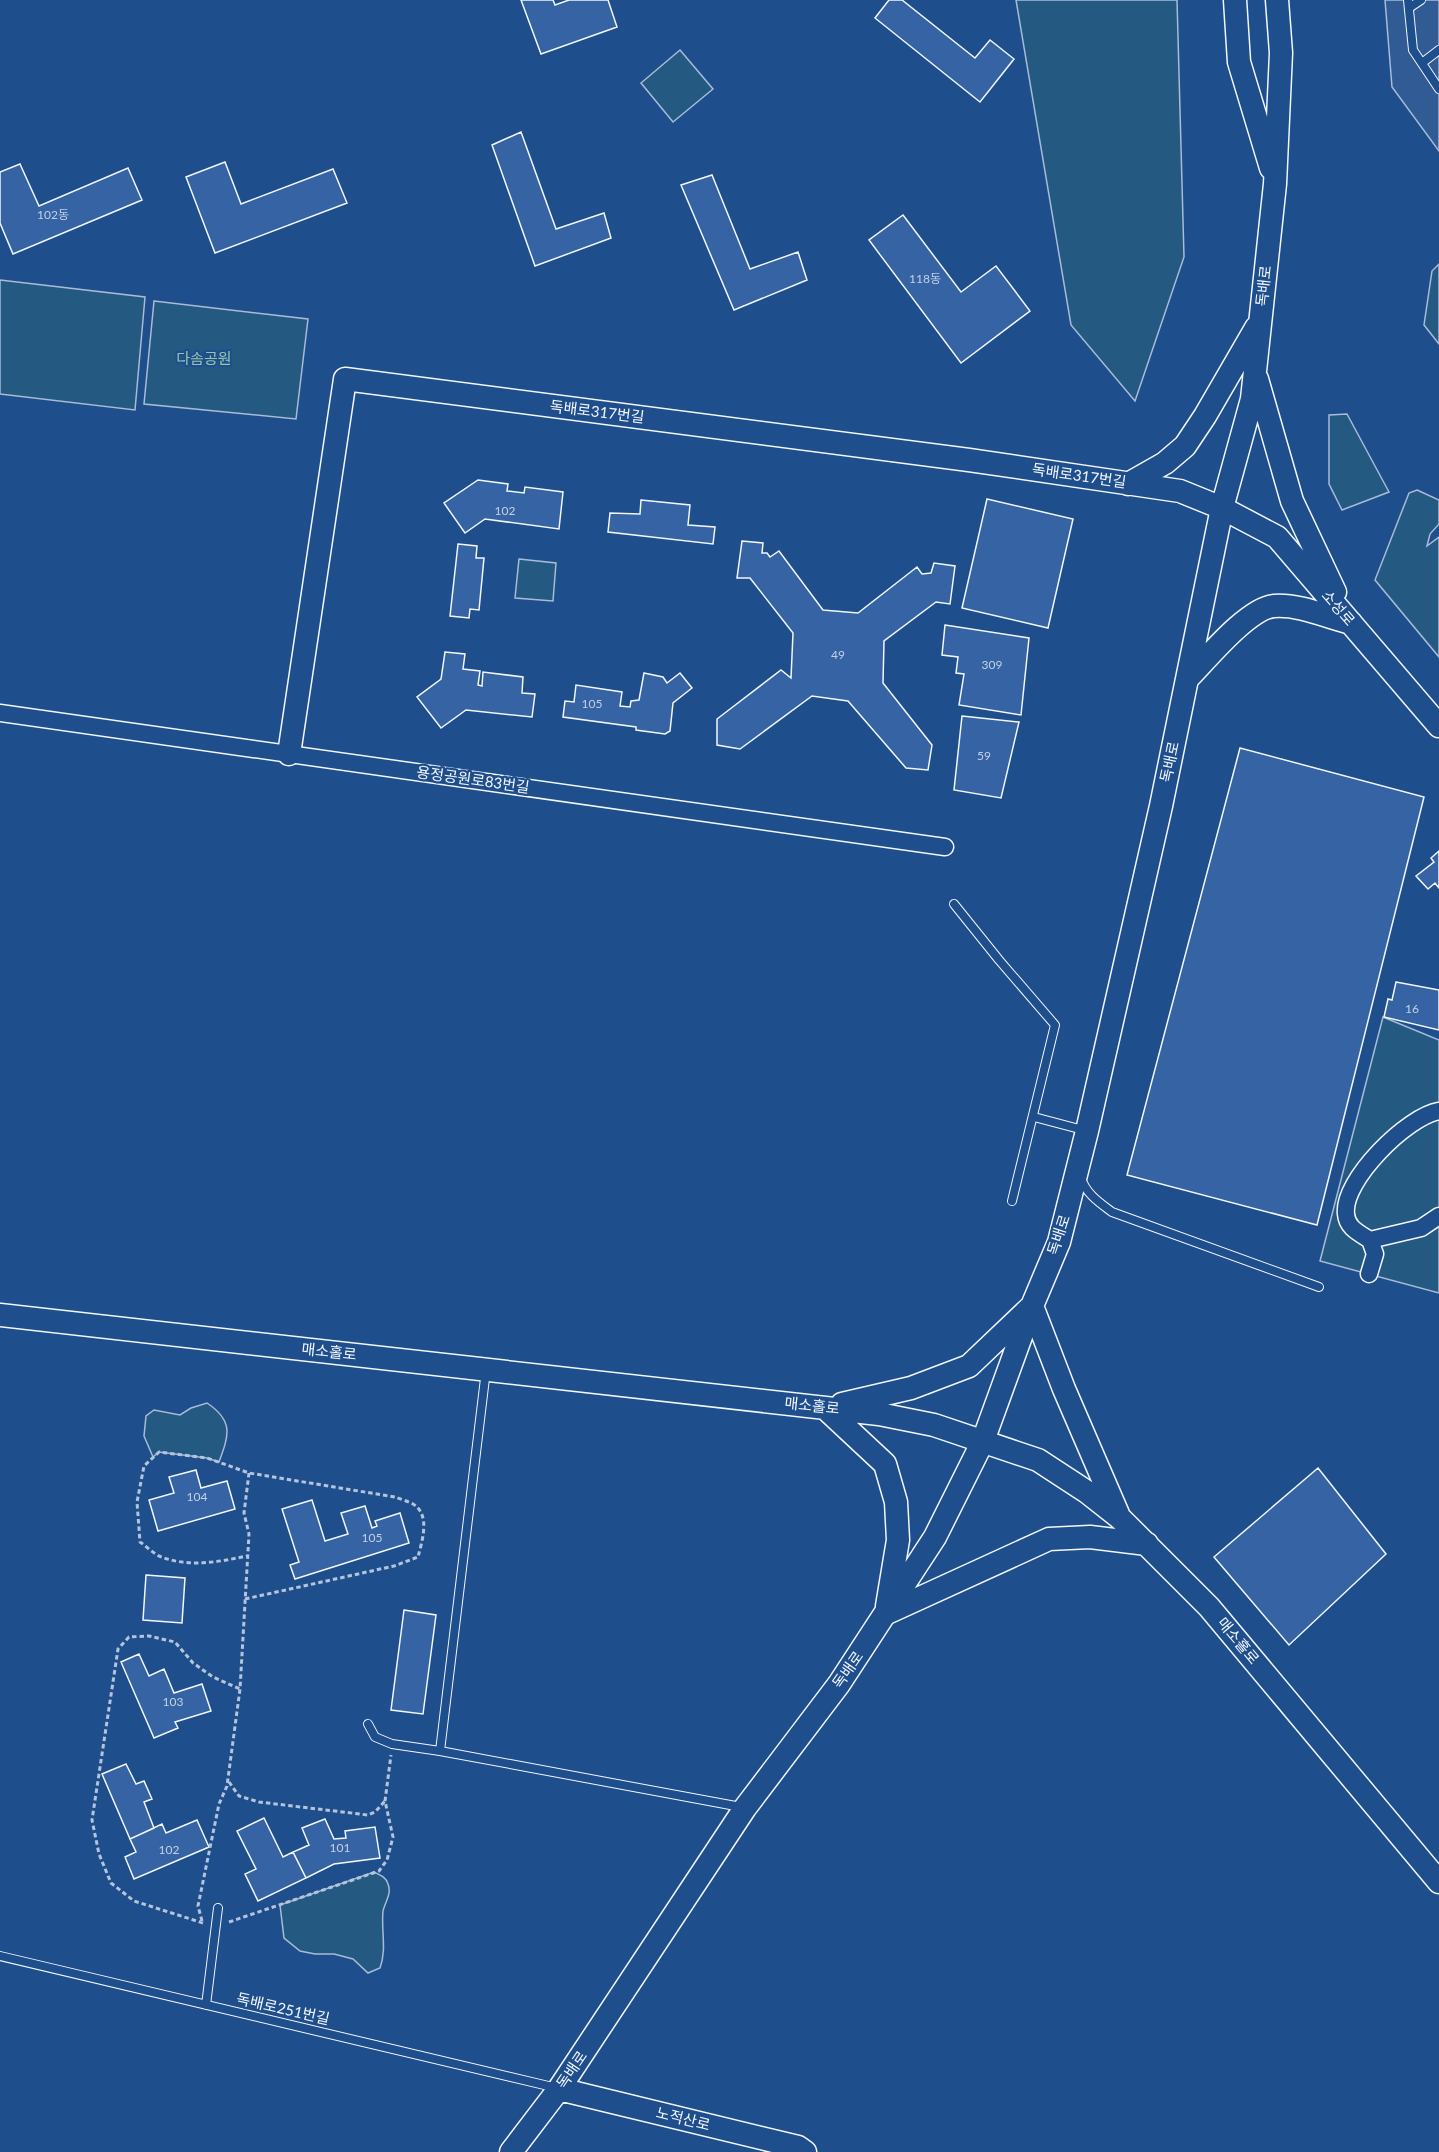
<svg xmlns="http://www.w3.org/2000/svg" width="1439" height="2152" viewBox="0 0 1439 2152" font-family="Lato,'Noto Sans KR',sans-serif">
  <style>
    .green { fill: #245a82; stroke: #a8bbd7; stroke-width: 1.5 }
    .parking { fill: #305b95; stroke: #a8bbd7; stroke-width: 1.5 }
    .building { fill: #3563a3; stroke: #f2f6ff; stroke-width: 1.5 }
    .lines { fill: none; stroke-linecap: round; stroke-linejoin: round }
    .lane-casing { stroke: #f2f6ff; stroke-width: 10 }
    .street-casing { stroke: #f2f6ff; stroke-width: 19 }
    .secondary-casing { stroke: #f2f6ff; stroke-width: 25 }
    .path { stroke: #b3c4dc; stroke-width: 3; stroke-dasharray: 4.5 3; stroke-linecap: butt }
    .lane { stroke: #1f4e8c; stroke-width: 8 }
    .street { stroke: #1f4e8c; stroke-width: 16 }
    .secondary { stroke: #1f4e8c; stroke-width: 22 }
    .labels { text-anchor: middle; stroke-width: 4.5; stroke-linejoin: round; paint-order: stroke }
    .number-label { font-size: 12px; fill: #c3d1e8 }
    .street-label { font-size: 15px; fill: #f2f6ff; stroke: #1f4e8c }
    .park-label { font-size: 15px; fill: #97c8a6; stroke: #1f4e8c }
  </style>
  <rect width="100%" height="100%" fill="#1f4e8c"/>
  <!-- green -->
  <path class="green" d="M1016,0H1177L1184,257L1135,401L1071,325Z
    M680,50L713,89L673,122L641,83Z
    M1439,264V344L1424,325L1432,271Z
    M0,280L145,297L135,410L0,394Z
    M154,301L308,319L296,419L144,404Z
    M1347,414L1389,492L1342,510L1329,484V415Z
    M1417,490L1439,500V524L1430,534L1427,546L1439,537V657L1375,580L1409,493Z
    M519,559L556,563L553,601L515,598Z
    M1383,1017L1439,1040V1293L1320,1261Z
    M207,1403C234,1421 229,1435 219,1462L207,1458L159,1452L153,1457L144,1436L146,1416L154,1410L180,1415L191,1408Z
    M374,1872C380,1875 386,1877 388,1884C392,1894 385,1902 383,1911C381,1931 387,1949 380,1968L368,1973L353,1959L334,1954H315L300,1951L284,1938L280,1905Z"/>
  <!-- parking -->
  <path class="parking" d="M1385,0H1439V151L1392,87Z"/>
  <!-- building -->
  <path class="building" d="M521,0H553L555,5L569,0H608L617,27L541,54Z
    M889,0H902L975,58L990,40L1014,59L980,102L875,18Z
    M521,132L556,229L604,213L611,238L535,266L492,145Z
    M225,162L241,204L333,169L347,203L215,253L186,177Z
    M20,164L39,206L128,168L142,200L13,254L0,223V172Z
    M712,175L750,269L798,252L807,280L734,310L681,185Z
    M903,215L961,292L996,266L1030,311L961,363L869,240Z
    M478,480L508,484L507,491L524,493L525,487L563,492L559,529L485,519L465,533L444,503Z
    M987,499L1073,519L1048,628L962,608Z
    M641,500L690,505L688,525L715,527L713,544L608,532L610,513L640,514Z
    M742,541L763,543L762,553H767L770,557L779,551L823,610L858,613L917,567L922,574L931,573L934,563L955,566L950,604L936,602L884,641L883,683L932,745L928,770L906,768L848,701L812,696L740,749L717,745V719L781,670L791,678L793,633L750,578H737Z
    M458,544L477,546L476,558H484L479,610L470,609L469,618L450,616Z
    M945,625L1029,638L1021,715L959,705L964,674L956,673L958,657L942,655Z
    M445,652L465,654L463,669L480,671L478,685L482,686L483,672L523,677L522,693L535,694L532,717L466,710L441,728L417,697L441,679Z
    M644,673L663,677L667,683L680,673L692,688L673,703L670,731L665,734L636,730V727L563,717L565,701L574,702L576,685L622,692L620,706L630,707L631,701L639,700Z
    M962,716L1019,722L1001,798L954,790Z
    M1240,748L1424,797L1317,1225L1127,1175Z
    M1439,851V888L1435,883L1428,889L1416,876L1434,862L1431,858Z
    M1396,982L1439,990V1030L1384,1017L1388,999L1392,1000Z
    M1318,1468L1386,1554L1289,1645L1214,1557Z
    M196,1470L201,1488L227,1481L235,1509L158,1531L149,1500L174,1493L169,1477Z
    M312,1500L325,1541L348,1534L341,1513L365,1506L372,1528L377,1526L375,1521L400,1513L409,1543L295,1579L290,1565L299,1562L282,1509Z
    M146,1575L185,1578L182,1623L143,1620Z
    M404,1610L436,1615L423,1714L391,1710Z
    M139,1654L149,1676L164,1669L174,1693L202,1684L211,1711L175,1722L178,1728L154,1738L121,1662Z
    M126,1764L136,1784L144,1781L152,1799L144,1802L154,1828L130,1839L102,1774Z
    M264,1818L283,1857L293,1852L306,1878L258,1901L245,1874L256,1869L237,1831Z
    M325,1819L334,1839L346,1838L345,1831L375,1827L380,1858L334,1864L306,1878L293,1852L309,1845L302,1828Z
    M197,1820L209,1847L134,1879L125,1857L136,1852L130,1839L162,1824L166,1833Z"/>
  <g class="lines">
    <defs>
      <path id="lane" d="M1408,0L1413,50L1439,89
        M1409,8L1421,0
        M1422,63L1439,50
        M954,904L999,960L1055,1025L1012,1201
        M1034,1117L1087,1131
        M1081,1178C1086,1194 1100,1203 1112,1212L1319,1287
        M368,1724L375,1737L392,1744L440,1751L741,1807
        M440,1751L486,1370
        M0,1956L557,2088
        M206,2005L218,1908"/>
      <path id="street" d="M0,713L945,847
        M1439,1111C1408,1116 1342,1180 1346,1214C1347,1228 1359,1233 1370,1240L1421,1228L1439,1216
        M1369,1274L1375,1254L1370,1240"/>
      <path id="secondary" d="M1235,0L1239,62L1271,168
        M1257,379L1292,501L1335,592
        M1128,484L1165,463L1185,446L1205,416L1256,328
        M1187,679C1206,660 1248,608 1274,606C1299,604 1327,617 1351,623
        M289,754L345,379L969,460L1180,491L1222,508L1277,537L1439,726
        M0,1315L879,1414L934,1425L1038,1460L1087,1492L1120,1518L1209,1607L1439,1882
        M842,1404L911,1388L969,1366L1032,1306L1064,1389L1118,1514
        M825,1408L885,1464L896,1502L898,1540L887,1606
        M887,1613L1049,1539L1090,1537L1147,1544
        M559,2089L798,2147L805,2152
        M511,2152L559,2089L745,1808L839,1684L935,1537L983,1441L1032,1306L1059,1242L1087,1131L1161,806L1222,508L1252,399L1275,184L1281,53L1277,0"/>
    </defs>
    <!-- lane casing -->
    <use href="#lane" class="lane-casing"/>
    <!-- street casing -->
    <use href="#street" class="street-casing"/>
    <!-- secondary casing -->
    <use href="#secondary" class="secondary-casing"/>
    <!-- path -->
    <path class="path" d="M245,1599L394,1566L418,1557C422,1541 431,1515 413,1504C407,1501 400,1499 395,1497L249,1473L207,1458L159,1452L144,1466L137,1502L140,1542C146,1546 153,1553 159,1556C188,1568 218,1562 247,1556
      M229,1782L239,1796L259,1802L368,1815L375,1812L385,1801
      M202,1921L198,1906L219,1804L227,1786L240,1689L249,1534L244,1513L249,1473
      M229,1922L379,1871L387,1860L393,1837L385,1801L391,1755
      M203,1923L134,1901L111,1883L99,1854L92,1820L118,1649L129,1637L149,1636L175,1642L193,1663L213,1677L240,1689"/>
    <!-- lane -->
    <use href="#lane" class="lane"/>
    <!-- street -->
    <use href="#street" class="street"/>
    <!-- secondary -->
    <use href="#secondary" class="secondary"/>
  </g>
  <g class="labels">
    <!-- number labels -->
    <g class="number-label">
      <text x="53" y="219">102동</text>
      <text x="925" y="283">118동</text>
      <text x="505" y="515">102</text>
      <text x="838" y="659">49</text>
      <text x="992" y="669">309</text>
      <text x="592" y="708">105</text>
      <text x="984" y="760">59</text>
      <text x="1412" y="1013">16</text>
      <text x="197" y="1501">104</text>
      <text x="372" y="1542">105</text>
      <text x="173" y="1706">103</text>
      <text x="340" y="1852">101</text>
      <text x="169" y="1854">102</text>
    </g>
    <!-- street labels -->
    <g class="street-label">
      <text transform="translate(1264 286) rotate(-84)" y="5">독배로</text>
      <text transform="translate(597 412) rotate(7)" y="5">독배로317번길</text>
      <text transform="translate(1079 476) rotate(8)" y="5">독배로317번길</text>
      <text transform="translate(1338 608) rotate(49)" y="5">소성로</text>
      <text transform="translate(1170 762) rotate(-78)" y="5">독배로</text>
      <text transform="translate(473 780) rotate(8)" y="5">용정공원로83번길</text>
      <text transform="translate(1059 1235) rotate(-72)" y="5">독배로</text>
      <text transform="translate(329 1352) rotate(6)" y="5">매소홀로</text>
      <text transform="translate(812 1406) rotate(6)" y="5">매소홀로</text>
      <text transform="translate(1238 1641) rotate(50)" y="5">매소홀로</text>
      <text transform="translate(848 1670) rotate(-55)" y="5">독배로</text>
      <text transform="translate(283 2009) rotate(13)" y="5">독배로251번길</text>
      <text transform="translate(572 2070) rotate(-56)" y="5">독배로</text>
      <text transform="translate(683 2119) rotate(14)" y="5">노적산로</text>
    </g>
    <!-- park labels -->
    <g class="park-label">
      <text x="204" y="364">다솜공원</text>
    </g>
  </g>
</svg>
